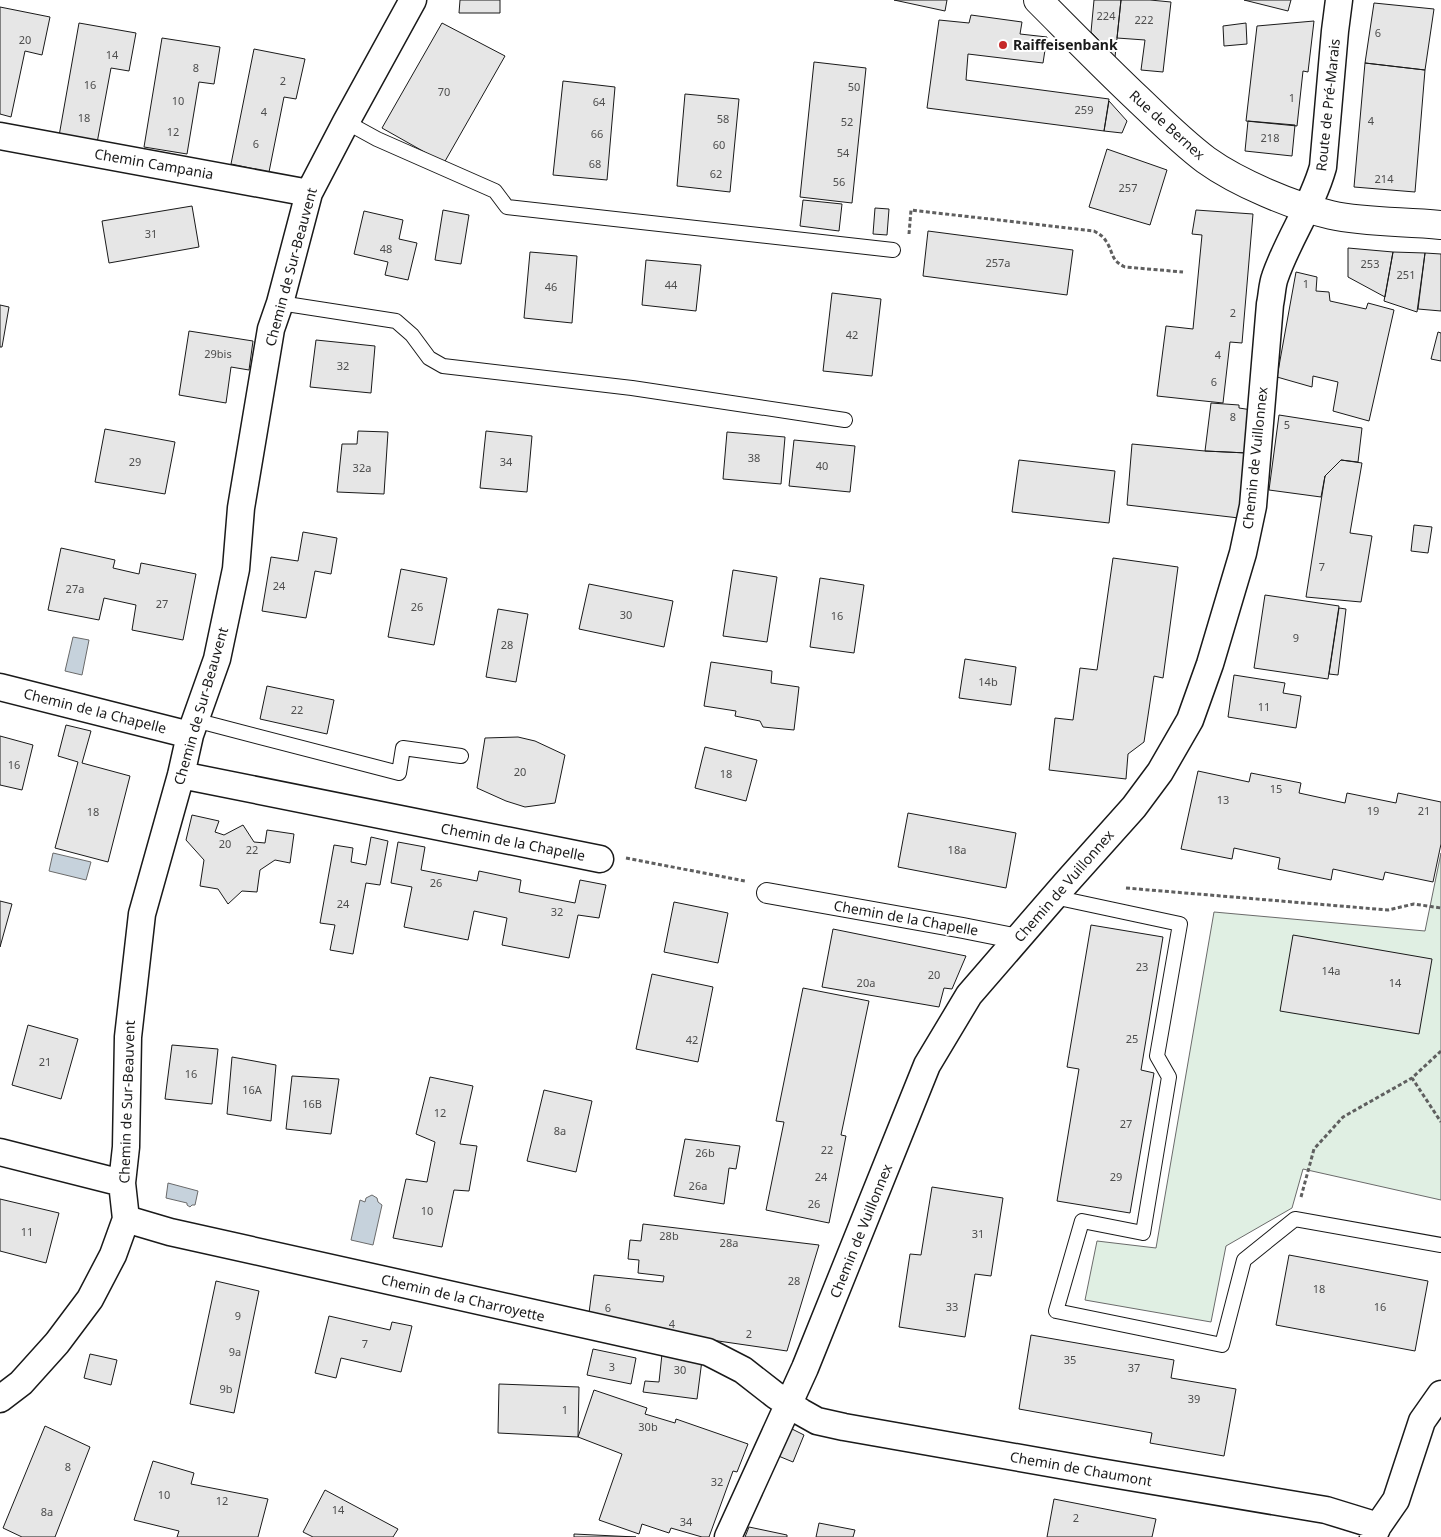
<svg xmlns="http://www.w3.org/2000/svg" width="1441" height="1537" viewBox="0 0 1441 1537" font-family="'Noto Sans',sans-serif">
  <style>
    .green { fill: #e0efe3; stroke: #6a6a6a }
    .water { fill: #c6d2dc; stroke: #6a6a6a }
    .building { fill: #e6e6e6; stroke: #1a1a1a }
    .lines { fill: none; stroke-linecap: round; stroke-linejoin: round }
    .service-casing { stroke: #1a1a1a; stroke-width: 16 }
    .pedestrian-casing { stroke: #1a1a1a; stroke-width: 22 }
    .minor-casing { stroke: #1a1a1a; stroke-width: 29 }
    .tertiary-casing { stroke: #1a1a1a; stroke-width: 30 }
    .path { stroke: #5f5f5f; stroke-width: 3; stroke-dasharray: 4 2.5; stroke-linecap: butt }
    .service { stroke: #fff; stroke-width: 14 }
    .pedestrian { stroke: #fff; stroke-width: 20 }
    .minor { stroke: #fff; stroke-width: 26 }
    .tertiary { stroke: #fff; stroke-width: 28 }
    .poi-dot { fill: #c62828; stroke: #fff; stroke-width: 2 }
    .labels { text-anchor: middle; stroke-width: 4; stroke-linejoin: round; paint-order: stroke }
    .number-label { font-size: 11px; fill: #4d4d4d }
    .poi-label { font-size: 14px; font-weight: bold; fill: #1a1a1a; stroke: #fff; text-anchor: start }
    .street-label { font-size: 14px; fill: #1a1a1a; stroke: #fff }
  </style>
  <rect width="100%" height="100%" fill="#fff"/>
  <!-- green -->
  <path class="green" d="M1441,853V1200L1303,1169L1292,1208L1226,1246L1211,1322L1085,1300L1097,1241L1156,1248L1214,912L1425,931Z"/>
  <!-- water -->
  <path class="water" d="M73,637L89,640L82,675L65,671Z
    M53,853L91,862L86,880L49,871Z
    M168,1183L198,1191L195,1205H192L190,1207L187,1205V1203L166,1198Z
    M372,1195L377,1198L378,1202L382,1205L373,1245L351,1240L360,1200L365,1202L366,1198Z"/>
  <!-- building -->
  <path class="building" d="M460,0H500V13H459Z
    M894,0H947L945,11Z
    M1094,0H1121L1115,57L1091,32Z
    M1121,0H1150L1171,2L1163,72L1141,70L1145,40L1117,38Z
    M1244,0H1291L1288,11Z
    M1374,3L1434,9L1425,70L1365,63Z
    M0,7L50,17L42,55L25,51L11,117L0,114Z
    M971,15L1022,22L1020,34L1047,37L1043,63L968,54L966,80L1109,99L1104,131L927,108L939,20L969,23Z
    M1314,21L1308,72L1303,71L1297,126L1246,121L1257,26Z
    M79,23L136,33L129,71L111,68L97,143L59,136Z
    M442,23L505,56L444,163L382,128Z
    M1246,23L1247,44L1224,46L1223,26Z
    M162,38L220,47L214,84L199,82L187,154L144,147Z
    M254,49L305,59L296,99L284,97L269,172L231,164Z
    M814,62L866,68L852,203L800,197Z
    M1365,63L1425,70L1415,192L1354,187Z
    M563,81L615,87L607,180L553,175Z
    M685,94L739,99L730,192L677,186Z
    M1109,101L1127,121L1122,133L1104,131Z
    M1248,121L1295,125L1292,156L1245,151Z
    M1107,149L1167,170L1150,225L1089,207Z
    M803,200L842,204L839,231L800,226Z
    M192,206L199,247L109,263L102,221Z
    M875,208L889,209L887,235L873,234Z
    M443,210L469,215L461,264L435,260Z
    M1196,210L1253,214L1242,343L1230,342L1223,403L1157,396L1166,326L1193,329L1202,235L1192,234Z
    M364,211L403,220L399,239L417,243L408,280L385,275L388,262L354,254Z
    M928,231L1073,250L1067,295L923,276Z
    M1348,248L1393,252L1385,297L1348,277Z
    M530,252L577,256L572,323L524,318Z
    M1393,252L1425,253L1417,312L1384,301Z
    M1425,253L1441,254V311L1418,309Z
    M646,260L701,265L696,311L642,305Z
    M1296,272L1317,277L1316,291L1329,292L1330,301L1366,309L1368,303L1394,310L1369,421L1333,411L1338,382L1313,376L1312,387L1277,377Z
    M832,293L881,299L872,376L823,371Z
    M0,305L9,307L2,347H0Z
    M189,331L253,341L249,370L231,367L226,403L179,395Z
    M1438,332L1441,333V361L1431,359Z
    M316,340L375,346L371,393L310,387Z
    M1211,403L1239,405V408L1252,410L1247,453L1205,451Z
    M1279,415L1362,428L1358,462L1341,460L1325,476L1321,497L1269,490Z
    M105,429L175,442L165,494L95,482Z
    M358,431L388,432L384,494L337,492L342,444H357Z
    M486,431L532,436L527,492L480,488Z
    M727,432L785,437L781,484L723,479Z
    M794,440L855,446L850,492L789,486Z
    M1132,444L1205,451L1247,453L1239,518L1127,505Z
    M1019,460L1115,471L1109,523L1012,512Z
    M1341,460L1362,463L1350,533L1372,536L1361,602L1306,597L1325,476Z
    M1414,525L1432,527L1428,553L1411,551Z
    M303,532L337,538L331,574L315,571L306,618L262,611L271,557L298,561Z
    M61,548L115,560L113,568L139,574L141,563L196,574L183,640L132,630L136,605L104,598L99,620L48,610Z
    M1113,558L1178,567L1163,678L1154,676L1144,742L1128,754L1126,779L1049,770L1055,718L1073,720L1080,668L1097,670Z
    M401,569L447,578L434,645L388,637Z
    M733,570L777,577L767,642L723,636Z
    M820,578L864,585L854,653L810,647Z
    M589,584L673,601L664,647L579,629Z
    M1265,595L1339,606L1328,679L1254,668Z
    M1339,608L1346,609L1338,675L1329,674Z
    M498,609L528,614L516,682L486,677Z
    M965,659L1016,667L1011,705L959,698Z
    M711,662L772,671L771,683L799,687L794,730L763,727L760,721L735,716L736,711L704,706Z
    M1234,675L1285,683L1283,693L1301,696L1296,728L1228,717Z
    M267,686L334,700L327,734L260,719Z
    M66,725L91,731L82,763L130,776L108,862L55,848L78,762L58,756Z
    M0,736L33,745L22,790L0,785Z
    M518,737L535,741L565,755L555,803L525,807L506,801L477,788L485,738Z
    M705,747L757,760L746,801L695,788Z
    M1198,771L1249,782L1251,773L1301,783L1299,793L1345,803L1347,793L1396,803L1398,793L1441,802V844L1433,882L1385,872L1383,880L1333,869L1331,880L1278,869L1280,858L1234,848L1232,859L1181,849Z
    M908,813L1016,833L1006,888L898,867Z
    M192,815L219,821L215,832L224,835L243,825L254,842L265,843L267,830L294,834L290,863L275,860L260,870L257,892L242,891L228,904L218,889L200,886L204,860L186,840Z
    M371,837L388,841L380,885L366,883L353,954L330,950L335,925L320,923L334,845L353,848L351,862L366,865Z
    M398,842L425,847L421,870L477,881L479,871L521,880L519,892L575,903L580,880L606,885L599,918L578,915L569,958L502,945L507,918L474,911L468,940L404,927L412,887L391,883Z
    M0,901L12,904L0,947Z
    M674,902L728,913L718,963L664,952Z
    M1091,925L1163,937L1141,1070L1154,1073L1130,1213L1057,1201L1079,1069L1067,1067Z
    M833,929L966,956L952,989L944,988L939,1007L822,987Z
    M1293,935L1432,959L1419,1034L1280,1011Z
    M652,974L713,987L698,1062L636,1049Z
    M803,988L869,1001L841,1135L846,1136L829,1223L766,1210L784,1122L776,1121Z
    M28,1025L78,1039L61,1099L12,1085Z
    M172,1045L218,1049L212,1104L165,1099Z
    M232,1057L276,1065L271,1121L227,1114Z
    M292,1076L339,1079L331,1134L286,1129Z
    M430,1077L473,1086L460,1144L477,1146L469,1191L454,1190L442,1247L393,1238L406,1179L427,1182L435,1142L416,1134Z
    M544,1090L592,1101L576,1172L527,1161Z
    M685,1139L740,1146L736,1169L729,1168L724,1204L674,1196Z
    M932,1187L1003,1198L991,1276L975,1274L965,1337L899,1327L910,1254L921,1255Z
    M0,1199L59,1213L46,1263L0,1251Z
    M643,1224L819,1245L787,1351L622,1327L589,1313L594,1275L663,1282L664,1276L638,1273L639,1260L628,1259L630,1240L641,1241Z
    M1289,1255L1428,1281L1415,1351L1276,1325Z
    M216,1281L259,1291L234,1413L190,1404Z
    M329,1316L390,1330L392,1322L412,1326L401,1372L341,1358L336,1378L315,1373Z
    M1031,1335L1174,1360L1171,1378L1236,1389L1224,1456L1150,1443L1152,1433L1019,1409Z
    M593,1349L636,1358L631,1384L587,1375Z
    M90,1354L117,1360L111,1385L84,1378Z
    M662,1354L702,1360L697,1399L643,1392L645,1381L659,1382Z
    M499,1384L579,1387L578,1437L498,1433Z
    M594,1390L647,1408L645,1414L675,1423L676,1419L748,1444L737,1472L733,1471L709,1537H702L671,1528L669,1533L642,1524L639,1534L599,1520L622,1454L578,1437Z
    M45,1426L90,1447L55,1537H22L3,1528Z
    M790,1428L804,1435L793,1462L776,1455Z
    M153,1461L194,1473L191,1484L268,1499L258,1537H177L179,1531L134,1520Z
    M325,1490L398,1529L393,1537H313L303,1532Z
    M1054,1499L1156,1519L1152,1537H1047Z
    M819,1523L855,1530L853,1537H816Z
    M749,1527L787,1535V1537H745Z
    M574,1534L636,1537H574Z"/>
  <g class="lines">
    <defs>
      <path id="service" d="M346,122L377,139L495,191L507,207L893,250
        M280,303L396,321L412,335L429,358L443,366L632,388L845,420
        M195,721L210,724L399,773L403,748L461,756
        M1054,897L1180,924L1157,1056L1169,1077L1143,1233L1082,1221L1056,1311L1222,1345L1244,1260L1295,1219L1441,1245"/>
      <path id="pedestrian" d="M767,893L963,928L1018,939"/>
      <path id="minor" d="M0,136L309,193
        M0,687L190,735
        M181,775L600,859
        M0,1152L122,1183
        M126,1219L170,1232L708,1352L743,1370L775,1395L801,1412L817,1421L844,1427L1094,1471L1326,1510L1378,1526
        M0,1399L21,1383L57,1343L90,1299L113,1255L126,1219L122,1183L126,1147L128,1037L142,914L181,775L190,735L217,659L236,569L241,508L271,329L280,303L309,193L346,122L413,0
        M728,1537L805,1368L927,1065L969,995L1066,883L1134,807L1160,772L1190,720L1210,664L1243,553L1253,506L1270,304C1272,295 1272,285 1275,277C1288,239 1312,206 1323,167L1335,31L1339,0
        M1373,1537L1378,1526L1396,1500L1422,1421L1441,1394"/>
      <path id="tertiary" d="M1038,0C1071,33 1104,67 1138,99C1160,120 1182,142 1206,160C1238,183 1293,206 1331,215C1367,223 1405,221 1441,225"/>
    </defs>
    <!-- service casing -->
    <use href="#service" class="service-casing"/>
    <!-- pedestrian casing -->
    <use href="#pedestrian" class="pedestrian-casing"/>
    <!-- minor casing -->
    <use href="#minor" class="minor-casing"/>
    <!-- tertiary casing -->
    <use href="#tertiary" class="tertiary-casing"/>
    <!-- path -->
    <path class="path" d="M909,234L911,210L1094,231C1099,234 1103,236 1106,241C1114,253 1110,260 1125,267L1183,272
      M626,858L745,881
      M1126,888L1388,910L1414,904L1441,908
      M1441,1051L1412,1078L1441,1122
      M1301,1197L1314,1149L1343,1117L1412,1078"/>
    <!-- service -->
    <use href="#service" class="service"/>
    <!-- pedestrian -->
    <use href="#pedestrian" class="pedestrian"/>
    <!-- minor -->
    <use href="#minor" class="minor"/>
    <!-- tertiary -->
    <use href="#tertiary" class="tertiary"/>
  </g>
  <!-- markers -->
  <circle class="poi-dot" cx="1003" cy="45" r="5"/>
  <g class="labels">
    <!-- number labels -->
    <g class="number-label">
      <text x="1106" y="20">224</text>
      <text x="1144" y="24">222</text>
      <text x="1378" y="37">6</text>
      <text x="25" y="44">20</text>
      <text x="112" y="59">14</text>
      <text x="196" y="72">8</text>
      <text x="283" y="85">2</text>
      <text x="90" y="89">16</text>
      <text x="854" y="91">50</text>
      <text x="444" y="96">70</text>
      <text x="1292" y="102">1</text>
      <text x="178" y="105">10</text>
      <text x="599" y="106">64</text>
      <text x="1084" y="114">259</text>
      <text x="264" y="116">4</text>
      <text x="84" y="122">18</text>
      <text x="723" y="123">58</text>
      <text x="1371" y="125">4</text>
      <text x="847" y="126">52</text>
      <text x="173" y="136">12</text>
      <text x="597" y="138">66</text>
      <text x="1270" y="142">218</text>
      <text x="256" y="148">6</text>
      <text x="719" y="149">60</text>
      <text x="843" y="157">54</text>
      <text x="595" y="168">68</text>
      <text x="716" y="178">62</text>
      <text x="1384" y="183">214</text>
      <text x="839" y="186">56</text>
      <text x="1128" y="192">257</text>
      <text x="151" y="238">31</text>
      <text x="386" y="253">48</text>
      <text x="998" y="267">257a</text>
      <text x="1370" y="268">253</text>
      <text x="1406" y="279">251</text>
      <text x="1306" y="288">1</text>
      <text x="671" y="289">44</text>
      <text x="551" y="291">46</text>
      <text x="1233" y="317">2</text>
      <text x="852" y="339">42</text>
      <text x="218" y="358">29bis</text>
      <text x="1218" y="359">4</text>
      <text x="343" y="370">32</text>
      <text x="1214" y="386">6</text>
      <text x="1233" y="421">8</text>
      <text x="1287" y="429">5</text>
      <text x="754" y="462">38</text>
      <text x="135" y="466">29</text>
      <text x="506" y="466">34</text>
      <text x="822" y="470">40</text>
      <text x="362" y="472">32a</text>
      <text x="1322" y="571">7</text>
      <text x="279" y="590">24</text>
      <text x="75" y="593">27a</text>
      <text x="162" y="608">27</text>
      <text x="417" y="611">26</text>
      <text x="626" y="619">30</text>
      <text x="837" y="620">16</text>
      <text x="1296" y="642">9</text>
      <text x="507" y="649">28</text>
      <text x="988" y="686">14b</text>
      <text x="1264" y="711">11</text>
      <text x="297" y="714">22</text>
      <text x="14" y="769">16</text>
      <text x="520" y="776">20</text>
      <text x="726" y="778">18</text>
      <text x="1276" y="793">15</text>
      <text x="1223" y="804">13</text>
      <text x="1373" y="815">19</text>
      <text x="1424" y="815">21</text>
      <text x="93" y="816">18</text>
      <text x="225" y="848">20</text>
      <text x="252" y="854">22</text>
      <text x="957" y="854">18a</text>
      <text x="436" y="887">26</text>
      <text x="343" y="908">24</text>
      <text x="557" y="916">32</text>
      <text x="1142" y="971">23</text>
      <text x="1331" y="975">14a</text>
      <text x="934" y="979">20</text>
      <text x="866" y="987">20a</text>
      <text x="1395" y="987">14</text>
      <text x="1132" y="1043">25</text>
      <text x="692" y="1044">42</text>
      <text x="45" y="1066">21</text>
      <text x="191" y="1078">16</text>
      <text x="252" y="1094">16A</text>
      <text x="312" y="1108">16B</text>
      <text x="440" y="1117">12</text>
      <text x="1126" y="1128">27</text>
      <text x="560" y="1135">8a</text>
      <text x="827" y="1154">22</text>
      <text x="705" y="1157">26b</text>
      <text x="821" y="1181">24</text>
      <text x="1116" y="1181">29</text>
      <text x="698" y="1190">26a</text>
      <text x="814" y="1208">26</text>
      <text x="427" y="1215">10</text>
      <text x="27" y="1236">11</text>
      <text x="978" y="1238">31</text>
      <text x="669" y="1240">28b</text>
      <text x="729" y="1247">28a</text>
      <text x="794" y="1285">28</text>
      <text x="1319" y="1293">18</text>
      <text x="952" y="1311">33</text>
      <text x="1380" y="1311">16</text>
      <text x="608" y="1312">6</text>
      <text x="238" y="1320">9</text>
      <text x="672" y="1328">4</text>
      <text x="749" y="1338">2</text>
      <text x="365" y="1348">7</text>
      <text x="235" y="1356">9a</text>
      <text x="1070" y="1364">35</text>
      <text x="612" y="1371">3</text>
      <text x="1134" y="1372">37</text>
      <text x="680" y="1374">30</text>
      <text x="226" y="1393">9b</text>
      <text x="1194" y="1403">39</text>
      <text x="565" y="1414">1</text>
      <text x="648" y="1431">30b</text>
      <text x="68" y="1471">8</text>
      <text x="717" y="1486">32</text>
      <text x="164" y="1499">10</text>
      <text x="222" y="1505">12</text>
      <text x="338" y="1514">14</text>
      <text x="47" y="1516">8a</text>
      <text x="1076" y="1522">2</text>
      <text x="686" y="1526">34</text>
    </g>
    <!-- poi labels -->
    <g class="poi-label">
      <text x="1013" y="50">Raiffeisenbank</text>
    </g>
    <!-- street labels -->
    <g class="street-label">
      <text transform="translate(1328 105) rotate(-84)" y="5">Route de Pré-Marais</text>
      <text transform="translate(1167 125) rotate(42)" y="5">Rue de Bernex</text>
      <text transform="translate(154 164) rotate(10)" y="5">Chemin Campania</text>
      <text transform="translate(291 267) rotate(-75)" y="5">Chemin de Sur-Beauvent</text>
      <text transform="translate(1255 458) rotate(-84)" y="5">Chemin de Vuillonnex</text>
      <text transform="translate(201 706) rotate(-74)" y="5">Chemin de Sur-Beauvent</text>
      <text transform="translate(95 711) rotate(14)" y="5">Chemin de la Chapelle</text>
      <text transform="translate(513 842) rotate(11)" y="5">Chemin de la Chapelle</text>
      <text transform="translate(1064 886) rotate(-49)" y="5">Chemin de Vuillonnex</text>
      <text transform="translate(906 918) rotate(10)" y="5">Chemin de la Chapelle</text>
      <text transform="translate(127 1102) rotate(-88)" y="5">Chemin de Sur-Beauvent</text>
      <text transform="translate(861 1231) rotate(-68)" y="5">Chemin de Vuillonnex</text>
      <text transform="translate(463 1298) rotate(13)" y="5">Chemin de la Charroyette</text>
      <text transform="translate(1081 1469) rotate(10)" y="5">Chemin de Chaumont</text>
    </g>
  </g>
</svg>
